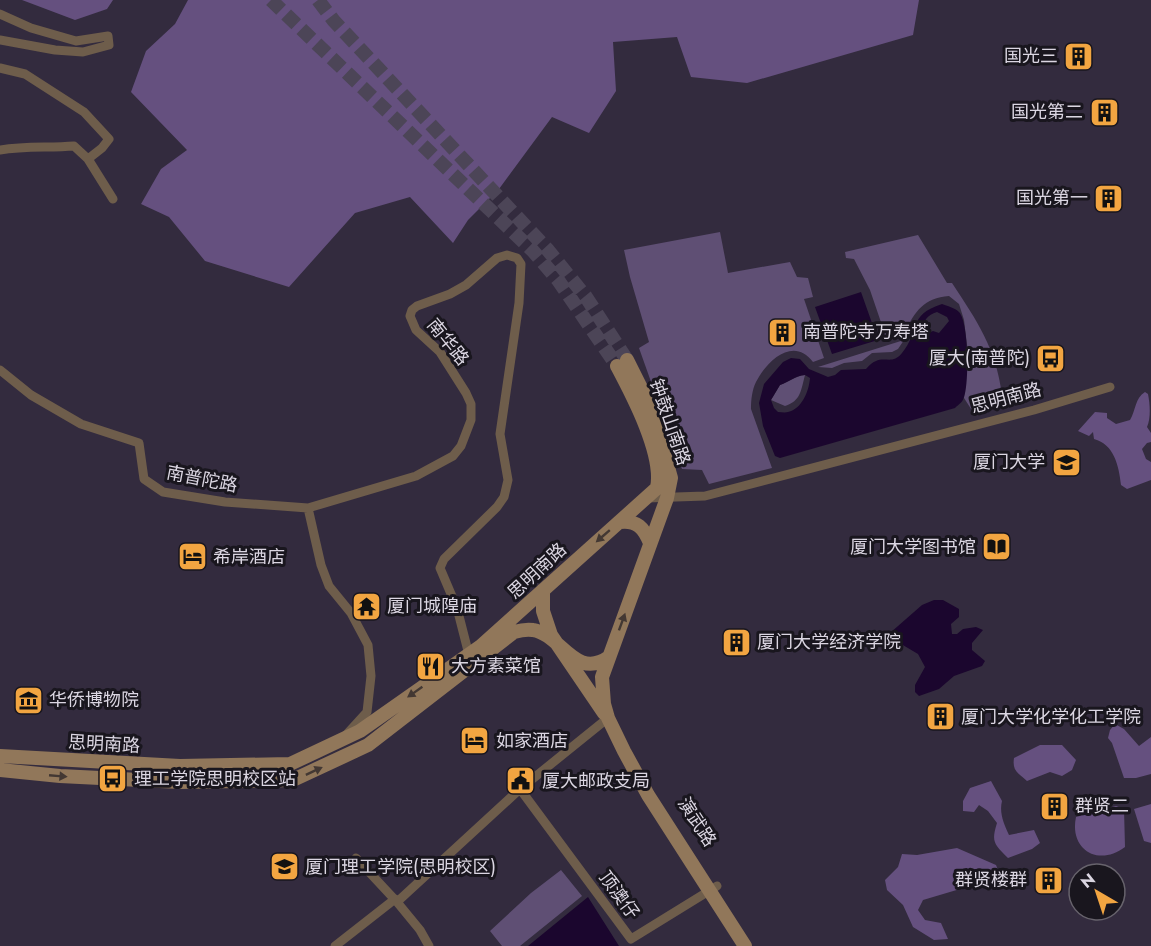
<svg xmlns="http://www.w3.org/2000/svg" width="1151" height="946" viewBox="0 0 1151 946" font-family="Jost,'Noto Sans SC',sans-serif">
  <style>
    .green { fill: #5f4f74 }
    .forest { fill: #65507f }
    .water { fill: #1b062e; fill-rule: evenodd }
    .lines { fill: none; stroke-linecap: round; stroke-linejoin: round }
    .secondary-tunnel { stroke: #4c4557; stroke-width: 14; stroke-dasharray: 14 7; stroke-linecap: butt }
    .minor { stroke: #6e5d4b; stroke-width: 9 }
    .secondary { stroke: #91775a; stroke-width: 14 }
    .oneway { fill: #433833 }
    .labels { text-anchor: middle; stroke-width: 6; stroke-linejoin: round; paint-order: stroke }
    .poi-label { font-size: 18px; fill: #dbd6e2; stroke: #19161e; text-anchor: start }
    .street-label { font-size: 18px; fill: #dbd6e2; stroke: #19161e }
  </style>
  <rect width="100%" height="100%" fill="#332b3e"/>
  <!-- green -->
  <path class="green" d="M720,232L728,273L790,262L797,277L808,278L813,297L804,299L824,358L813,362C794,336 767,360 756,382C752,390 751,400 751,409L772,468L709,484L702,470L682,469L639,348L649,342L630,277L624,250Z
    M918,235L947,283H952C977,321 996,348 1002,395L973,412L964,398L968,353L964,320L959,304L949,296C924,298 915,311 905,332L886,337L870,290L854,259L846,258L845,252Z
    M904,340L898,349L892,352L872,353L862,361L844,363L832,368L818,367Z
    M805,375C801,390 801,401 785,406L771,400L780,385C789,382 795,376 805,375Z
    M561,870L582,896L520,946H502L490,931L531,893Z"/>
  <!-- forest -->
  <path class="forest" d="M22,0H113L107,9L75,20Z
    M188,0H919L913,35L747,83L691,77L677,37L613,42L616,91L589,133L552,117L499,189L468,220L453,243L410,197L355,213L289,287L205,261L169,217L141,204L161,169L187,150L131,92L146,51L175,24Z
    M1145,392L1148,394C1150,404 1151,418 1147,427L1151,433V442L1147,443L1142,449L1146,459L1151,462V480L1127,489L1121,485C1119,466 1114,444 1094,439L1093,432L1089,436L1078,431L1095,412L1107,413V418L1116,424L1130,420C1136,410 1135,398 1145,392Z
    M1115,724L1124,729L1139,746L1151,737V774L1136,778H1124L1112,743L1108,738L1110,730Z
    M1040,745H1062L1076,760L1072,770L1062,776L1050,772L1027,781C1018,773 1012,771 1014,758Z
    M991,781L1002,801C999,813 1004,824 1009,835L1034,830L1040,843L1032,849L1008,858C994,844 991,842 997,823L988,811L979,805L974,812L963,811V801L970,788Z
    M1151,804V843L1144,841L1134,809Z
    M1116,806L1124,809L1125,847C1099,867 1069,850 1076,817Z
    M957,848L996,865L998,870L997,878L923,900L918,910L925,920L941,923L948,939L934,940L913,927L903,905L887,890L885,880L898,867L902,854L917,855Z"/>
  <!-- water -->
  <path class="water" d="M861,292L878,340L832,354L815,307Z
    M942,304C947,306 955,308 959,312C969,322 969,384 964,397C963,402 958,405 955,408L780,458L775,456L763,426L759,403L764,384L783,362L791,358L800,359L809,369L828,377L835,375L841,370L866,369C882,350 890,368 902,353C920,332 907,315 942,304ZM937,312L947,317L949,321L939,333L933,331L926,334L922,330C924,320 927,315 937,312ZM805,375L810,378C809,391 802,409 788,412C785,413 781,412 778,412L774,408L771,400L780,385C789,382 795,376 805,375Z
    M934,600H943L959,609V617L951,624L952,634H957L963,629L976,627L983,630L972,643V650L985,661L982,666L954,676L939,689L919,696L915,692V685L925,667L918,654L891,638L890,633L922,605Z
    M588,897L619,946H528Z"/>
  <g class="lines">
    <!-- secondary-tunnel -->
    <path class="secondary-tunnel" d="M271,0L533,251L558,280L617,366
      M318,0L334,21L547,249L586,297L627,360"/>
    <!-- minor -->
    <path class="minor" d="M0,14L31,28L76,41L108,36L109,45L83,52L55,50L0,40
      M0,68L25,74L84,112L109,139L102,148L88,159L74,146C49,148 25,146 0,150
      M88,159L113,199
      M0,370L31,395L81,424L139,443L144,479L163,492L225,502L308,508
      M647,498L705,496L1034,410L1110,387
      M346,735L367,712L371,676L368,645L351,613L329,586L321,565L308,508L416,476L453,456L461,446L471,420V404L466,393L440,352L416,330L410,316L412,310L417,306L450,294L466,285L497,258L507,255L517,258L521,264L519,303L500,434L508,480L504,497L497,507L444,559L440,568L457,608L469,655
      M520,789L631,939L717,886
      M356,858L397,902
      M335,946L395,899
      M429,946L420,930L397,902L520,789L608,718"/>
    <!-- secondary -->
    <path class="secondary" d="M627,360L643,392L660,439L671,478L667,498L602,677L604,704L608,718L624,751L648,795L745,946
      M620,522C637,520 644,528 650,543
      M543,590V611L551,635L604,713
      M0,756L180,766L290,764L360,731L481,646L657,488C664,455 633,396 617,366
      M0,770L60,776L180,782L293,780L368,745L514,632C521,630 527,629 533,630C561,634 575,681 609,657"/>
  </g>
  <!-- one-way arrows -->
  <defs><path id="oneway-solid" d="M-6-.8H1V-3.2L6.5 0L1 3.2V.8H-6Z" transform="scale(1.5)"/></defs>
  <g class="oneway">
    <use href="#oneway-solid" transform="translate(603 536) rotate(139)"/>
    <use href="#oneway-solid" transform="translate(622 622) rotate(-70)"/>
    <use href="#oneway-solid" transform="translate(415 692) rotate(145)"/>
    <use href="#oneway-solid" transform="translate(314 771) rotate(-25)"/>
    <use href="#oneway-solid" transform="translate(58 776) rotate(5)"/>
  </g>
  <!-- icons -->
  <defs>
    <symbol id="building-square" viewBox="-11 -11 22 22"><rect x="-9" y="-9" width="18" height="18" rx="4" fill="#f2a541" stroke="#19161e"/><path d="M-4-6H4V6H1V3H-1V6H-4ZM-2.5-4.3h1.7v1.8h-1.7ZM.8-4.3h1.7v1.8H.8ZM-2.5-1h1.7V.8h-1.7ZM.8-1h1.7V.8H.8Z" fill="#111"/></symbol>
    <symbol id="bus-square" viewBox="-11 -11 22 22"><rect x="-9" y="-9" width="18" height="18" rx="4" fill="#f2a541" stroke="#19161e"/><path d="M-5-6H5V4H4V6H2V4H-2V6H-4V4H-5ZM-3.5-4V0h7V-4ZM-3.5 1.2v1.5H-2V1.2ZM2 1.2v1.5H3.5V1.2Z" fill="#111"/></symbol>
    <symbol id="university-square" viewBox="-11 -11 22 22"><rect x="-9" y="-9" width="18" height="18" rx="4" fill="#f2a541" stroke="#19161e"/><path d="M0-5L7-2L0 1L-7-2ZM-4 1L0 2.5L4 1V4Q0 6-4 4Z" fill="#111"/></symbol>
    <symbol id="library-square" viewBox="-11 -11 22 22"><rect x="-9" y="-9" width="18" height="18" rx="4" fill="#f2a541" stroke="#19161e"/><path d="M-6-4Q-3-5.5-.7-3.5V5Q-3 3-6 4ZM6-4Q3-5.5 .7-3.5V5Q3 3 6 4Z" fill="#111"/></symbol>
    <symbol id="hotel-square" viewBox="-11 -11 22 22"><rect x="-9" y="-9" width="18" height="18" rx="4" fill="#f2a541" stroke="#19161e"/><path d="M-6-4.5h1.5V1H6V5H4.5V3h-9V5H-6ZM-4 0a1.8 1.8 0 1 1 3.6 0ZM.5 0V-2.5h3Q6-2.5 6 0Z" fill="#111"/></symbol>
    <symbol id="temple-square" viewBox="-11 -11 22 22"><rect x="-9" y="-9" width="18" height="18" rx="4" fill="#f2a541" stroke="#19161e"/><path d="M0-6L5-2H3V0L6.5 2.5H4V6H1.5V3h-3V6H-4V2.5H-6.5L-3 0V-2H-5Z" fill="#111"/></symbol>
    <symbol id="restaurant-square" viewBox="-11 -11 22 22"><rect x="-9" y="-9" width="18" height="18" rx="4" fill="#f2a541" stroke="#19161e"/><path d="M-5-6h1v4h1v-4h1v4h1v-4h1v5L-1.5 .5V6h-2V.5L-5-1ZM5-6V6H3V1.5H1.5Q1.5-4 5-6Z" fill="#111"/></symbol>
    <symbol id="museum-square" viewBox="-11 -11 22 22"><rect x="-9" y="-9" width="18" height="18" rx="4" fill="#f2a541" stroke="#19161e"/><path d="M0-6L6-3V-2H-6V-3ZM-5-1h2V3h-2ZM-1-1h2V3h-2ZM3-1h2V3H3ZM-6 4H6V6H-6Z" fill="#111"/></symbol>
    <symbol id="civic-square" viewBox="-11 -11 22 22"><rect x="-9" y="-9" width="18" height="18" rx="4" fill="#f2a541" stroke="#19161e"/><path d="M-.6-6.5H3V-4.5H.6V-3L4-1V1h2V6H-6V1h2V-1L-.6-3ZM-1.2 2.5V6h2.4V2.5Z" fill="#111"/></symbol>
  </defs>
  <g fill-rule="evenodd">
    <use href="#building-square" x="1062" y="40" width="33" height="33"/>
    <use href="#building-square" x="1088" y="96" width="33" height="33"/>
    <use href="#building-square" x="1092" y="182" width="33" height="33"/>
    <use href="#building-square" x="766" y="316" width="33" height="33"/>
    <use href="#bus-square" x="1034" y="342" width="33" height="33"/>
    <use href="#university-square" x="1050" y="446" width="33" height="33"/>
    <use href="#library-square" x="980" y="530" width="33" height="33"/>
    <use href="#hotel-square" x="176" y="540" width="33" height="33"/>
    <use href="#temple-square" x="350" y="590" width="33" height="33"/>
    <use href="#building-square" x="720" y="626" width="33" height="33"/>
    <use href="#restaurant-square" x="414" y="650" width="33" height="33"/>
    <use href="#museum-square" x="12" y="684" width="33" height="33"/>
    <use href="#building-square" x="924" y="700" width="33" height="33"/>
    <use href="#hotel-square" x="458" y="724" width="33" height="33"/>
    <use href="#bus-square" x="96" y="762" width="33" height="33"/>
    <use href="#civic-square" x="504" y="764" width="33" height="33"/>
    <use href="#building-square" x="1038" y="790" width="33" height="33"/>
    <use href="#university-square" x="268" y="850" width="33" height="33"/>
    <use href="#building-square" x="1032" y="864" width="33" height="33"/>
  </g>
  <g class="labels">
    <!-- poi labels -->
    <g class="poi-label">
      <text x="1058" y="62" text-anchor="end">国光三</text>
      <text x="1083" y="118" text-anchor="end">国光第二</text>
      <text x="1088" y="204" text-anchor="end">国光第一</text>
      <text x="803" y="338">南普陀寺万寿塔</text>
      <text x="1030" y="364" text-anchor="end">厦大(南普陀)</text>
      <text x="1045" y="468" text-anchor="end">厦门大学</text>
      <text x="976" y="553" text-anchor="end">厦门大学图书馆</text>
      <text x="213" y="563">希岸酒店</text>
      <text x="387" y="612">厦门城隍庙</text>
      <text x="757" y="648">厦门大学经济学院</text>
      <text x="451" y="672">大方素菜馆</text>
      <text x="49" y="706">华侨博物院</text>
      <text x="961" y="723">厦门大学化学化工学院</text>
      <text x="496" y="747">如家酒店</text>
      <text x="134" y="785">理工学院思明校区站</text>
      <text x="542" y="787">厦大邮政支局</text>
      <text x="1075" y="812">群贤二</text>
      <text x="305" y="873">厦门理工学院(思明校区)</text>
      <text x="1027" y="886" text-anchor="end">群贤楼群</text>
    </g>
    <!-- street labels -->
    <g class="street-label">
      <text transform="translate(448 342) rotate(51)" y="6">南华路</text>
      <text transform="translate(1006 398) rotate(-15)" y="6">思明南路</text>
      <text transform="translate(670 422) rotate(71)" y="6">钟鼓山南路</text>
      <text transform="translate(202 479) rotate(11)" y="6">南普陀路</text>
      <text transform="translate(537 571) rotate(-43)" y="6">思明南路</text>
      <text transform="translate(104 744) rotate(3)" y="6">思明南路</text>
      <text transform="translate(697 822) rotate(57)" y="6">演武路</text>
      <text transform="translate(619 895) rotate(54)" y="6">顶澳仔</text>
    </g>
  </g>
  <!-- north arrow -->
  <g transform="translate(1097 892) rotate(321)"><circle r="28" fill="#19161e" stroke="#67636c" stroke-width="1.5"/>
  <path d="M0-4.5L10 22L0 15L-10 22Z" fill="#f2a541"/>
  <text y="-9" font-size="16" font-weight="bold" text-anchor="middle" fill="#dbd6e2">N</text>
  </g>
</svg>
